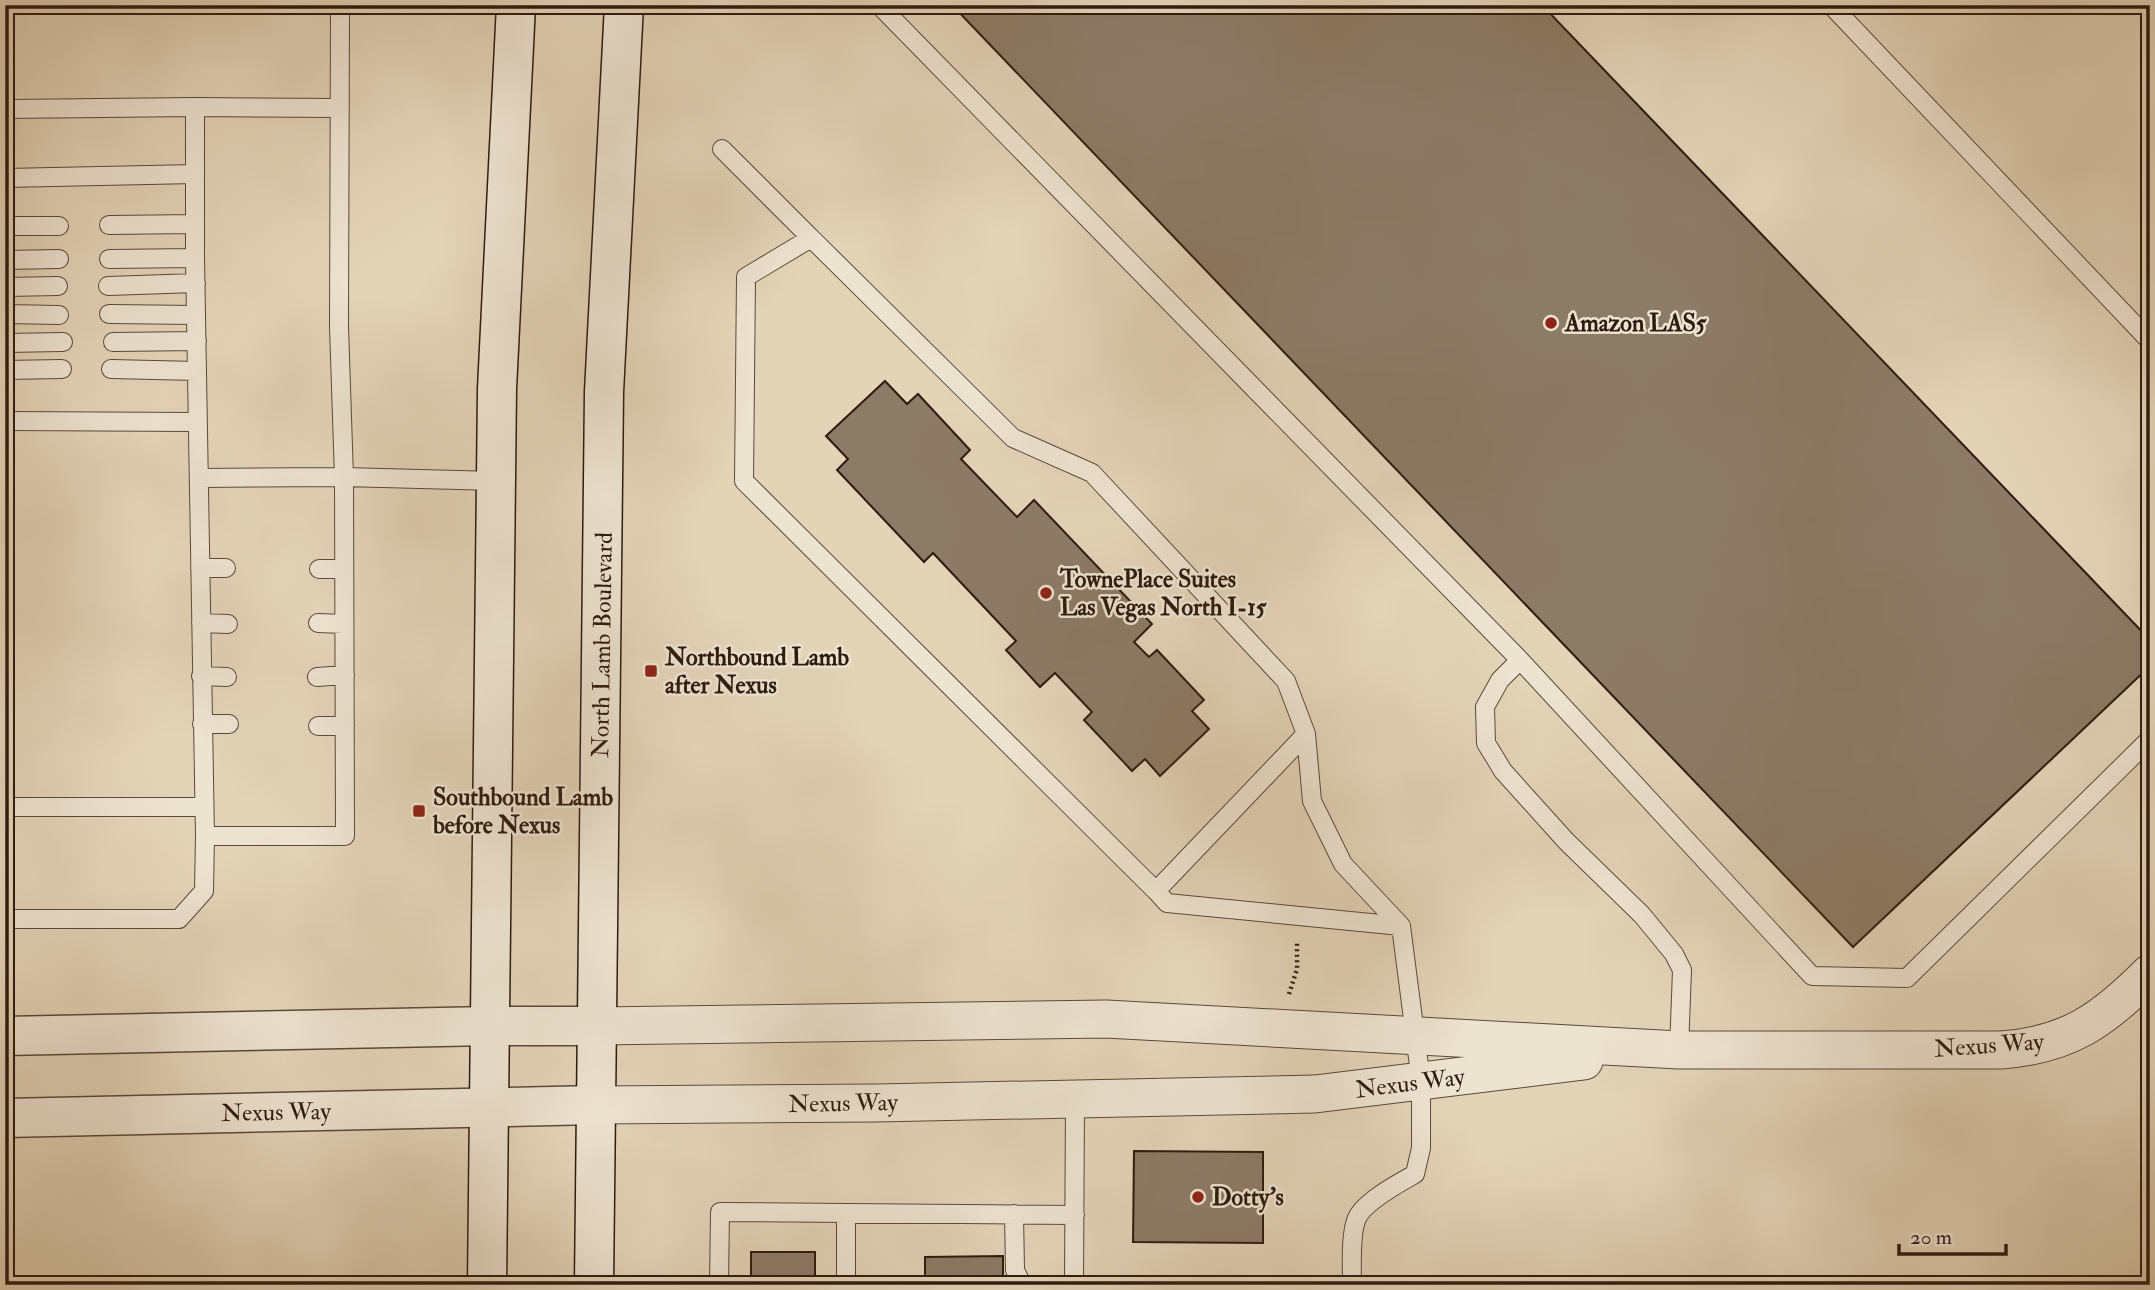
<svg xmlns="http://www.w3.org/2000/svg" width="2155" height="1290" viewBox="0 0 2155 1290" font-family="'IM FELL Double Pica',serif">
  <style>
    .building { fill: #8c7b67; stroke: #2e1b0f; stroke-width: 2 }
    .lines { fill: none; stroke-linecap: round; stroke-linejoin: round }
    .service-casing { stroke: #5b4939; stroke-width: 20 }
    .minor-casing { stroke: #5b4939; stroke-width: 39 }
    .tertiary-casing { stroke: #5b4939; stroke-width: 41 }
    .secondary-casing { stroke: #2e1b0f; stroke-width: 41 }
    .path { stroke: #2e1b0f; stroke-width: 4.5; stroke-dasharray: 2 3.5; stroke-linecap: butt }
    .service { stroke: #ede3d1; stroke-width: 18 }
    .minor { stroke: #ede3d1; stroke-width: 37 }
    .tertiary { stroke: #ede3d1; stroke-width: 38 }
    .secondary { stroke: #ede3d1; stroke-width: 38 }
    .poi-dot { fill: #8f2418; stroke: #ede3d1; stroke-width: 2.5 }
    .labels { text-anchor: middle; stroke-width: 5; stroke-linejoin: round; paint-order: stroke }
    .poi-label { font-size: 24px; font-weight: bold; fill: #2e1b0f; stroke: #ede3d1; text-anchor: start }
    .street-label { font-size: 24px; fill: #2e1b0f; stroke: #ede3d1 }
  </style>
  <rect width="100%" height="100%" fill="#e3d4b8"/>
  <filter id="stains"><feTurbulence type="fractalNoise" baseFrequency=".00286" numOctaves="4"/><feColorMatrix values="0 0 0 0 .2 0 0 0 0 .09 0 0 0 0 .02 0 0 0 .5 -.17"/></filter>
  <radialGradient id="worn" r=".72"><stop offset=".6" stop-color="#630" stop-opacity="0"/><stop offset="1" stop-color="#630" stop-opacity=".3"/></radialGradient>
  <!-- building -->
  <path class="building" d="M952,5H1542L2150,640V666L1853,947Z
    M885,381L907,404L918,394L970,450L961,459L1017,517L1034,500L1152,624L1134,642L1149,657L1157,650L1204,700L1192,711L1209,729L1160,776L1145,759L1132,771L1084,720L1092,712L1055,673L1040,687L1006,650L1016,641L933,553L924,562L837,470L848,459L826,436Z
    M1134,1151L1263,1152V1243L1133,1242Z
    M751,1252H815V1285H751Z
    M1003,1256V1285H925V1257Z"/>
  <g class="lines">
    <defs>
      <path id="service" d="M340,5L339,327L344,477L496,481
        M879,5L1520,660L1812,976L1907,978L2150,739
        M1831,5L2150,341
        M195,107L340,108
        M5,109L195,107V258L205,836H345L344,477L199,478
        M722,149L811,238
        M5,178L195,174
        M109,225L195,224
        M5,226H59
        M109,259L195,258
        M5,260L59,259
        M108,286L196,283
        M5,287L58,286
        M5,314L59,315
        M109,314L196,315
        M113,342L197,341
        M5,343L63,342
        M111,369L197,371
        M5,370L62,369
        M5,421L198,422
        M200,568H226
        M319,569H344
        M201,623L228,624
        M318,623L344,624
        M1520,660L1500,680L1485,707L1486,743L1503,771L1566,841L1642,915L1674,954L1682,970L1679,1050
        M201,676L227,677
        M317,677L345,675
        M202,724H229
        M318,726H345
        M1306,734L1312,801L1343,864L1401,926
        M5,807H204
        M1156,891L1306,734L1286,681L1092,473L1013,438L811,238L746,277L744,481L1156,891L1167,903L1401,926L1421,1081V1148L1415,1174C1399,1183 1365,1201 1357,1218C1350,1233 1352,1268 1352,1285
        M5,919H179L204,891L205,836
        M1014,1214L1015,1270L1022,1285
        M719,1285L720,1212L1075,1215
        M846,1285V1214
        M1074,1285L1075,1099"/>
      <path id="minor" d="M597,1026L1106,1019L1679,1050H2001C2069,1045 2103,1020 2150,973
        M596,1105L877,1103L1315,1094L1584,1061"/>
      <path id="tertiary" d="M5,1036L490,1026H597
        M5,1118L596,1105"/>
      <path id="secondary" d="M487,1285L497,389L516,5
        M594,1285L604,392L624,5"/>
    </defs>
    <!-- service casing -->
    <use href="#service" class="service-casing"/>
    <!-- minor casing -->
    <use href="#minor" class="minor-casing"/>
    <!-- tertiary casing -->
    <use href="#tertiary" class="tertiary-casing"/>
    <!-- secondary casing -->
    <use href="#secondary" class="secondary-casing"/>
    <!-- path -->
    <path class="path" d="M1289,994L1297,969V941"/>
    <!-- service -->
    <use href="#service" class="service"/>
    <!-- minor -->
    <use href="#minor" class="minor"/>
    <!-- tertiary -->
    <use href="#tertiary" class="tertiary"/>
    <!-- secondary -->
    <use href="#secondary" class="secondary"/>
  </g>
  <!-- markers -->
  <g class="poi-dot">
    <circle cx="1551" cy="323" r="7"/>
    <circle cx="1046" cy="593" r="7"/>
    <rect x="644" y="664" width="14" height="14" rx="3.5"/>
    <rect x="412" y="804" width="14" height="14" rx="3.5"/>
    <circle cx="1198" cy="1197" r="7"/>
  </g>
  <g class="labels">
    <!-- poi labels -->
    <g class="poi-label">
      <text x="1565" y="331">Amazon LAS5</text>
      <text x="1060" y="587">TownePlace Suites<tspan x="1060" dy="28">Las Vegas North I-15</tspan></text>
      <text x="665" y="665">Northbound Lamb<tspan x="665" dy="28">after Nexus</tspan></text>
      <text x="433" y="805">Southbound Lamb<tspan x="433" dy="28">before Nexus</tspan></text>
      <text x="1212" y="1205">Dotty's</text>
    </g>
    <!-- street labels -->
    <g class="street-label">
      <text transform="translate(602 645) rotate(-89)" y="8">North Lamb Boulevard</text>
      <text transform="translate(1989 1045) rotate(-4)" y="8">Nexus Way</text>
      <text transform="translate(1410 1083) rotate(-7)" y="8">Nexus Way</text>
      <text transform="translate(843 1103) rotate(-1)" y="8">Nexus Way</text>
      <text transform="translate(276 1112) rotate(-1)" y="8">Nexus Way</text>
    </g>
  </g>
  <!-- margin -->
  <rect width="2155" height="1290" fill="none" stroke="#e3d4b8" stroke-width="28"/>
  <rect x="7" y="7" width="2141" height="1276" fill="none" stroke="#2e1b0f" stroke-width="3.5"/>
  <rect x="14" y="14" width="2127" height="1262" fill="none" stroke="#2e1b0f" stroke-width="2"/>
  <!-- scale -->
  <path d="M1899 1244v10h107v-10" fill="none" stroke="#2e1b0f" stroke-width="3.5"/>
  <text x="1910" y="1244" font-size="21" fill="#2e1b0f" stroke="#ede3d1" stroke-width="5" paint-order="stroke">20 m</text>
  <rect width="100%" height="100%" filter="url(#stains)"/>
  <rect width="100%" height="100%" fill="url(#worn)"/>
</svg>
